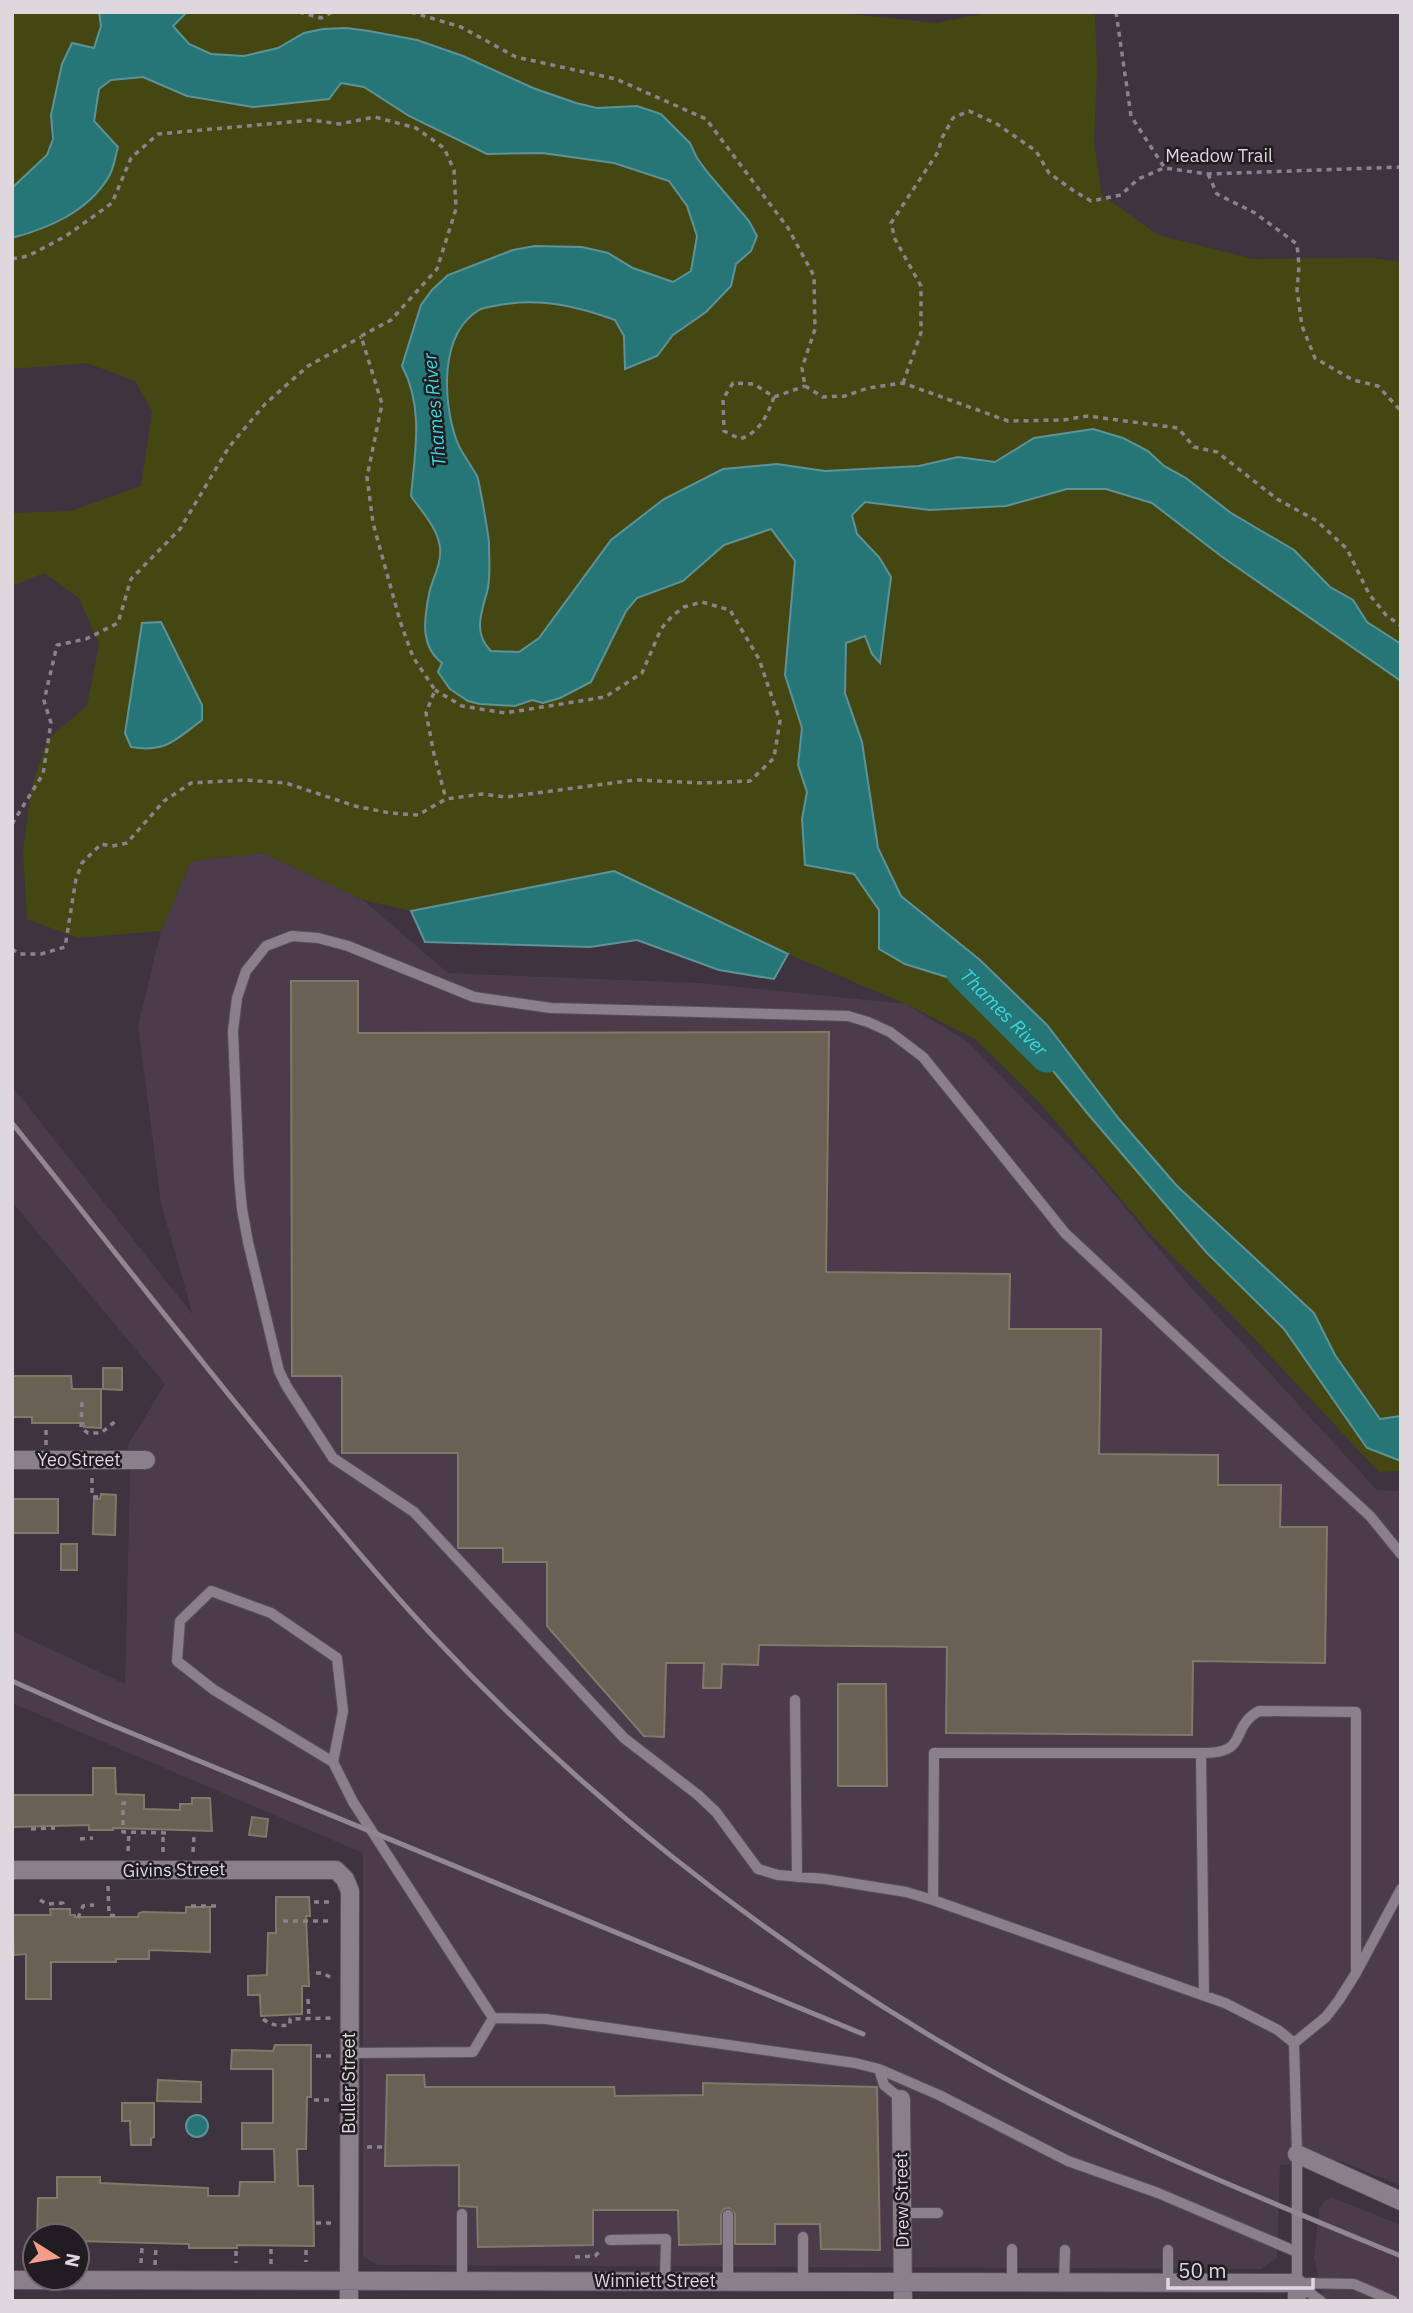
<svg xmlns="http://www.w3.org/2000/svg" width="1413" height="2313" viewBox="0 0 1413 2313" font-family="'IBM Plex Sans',sans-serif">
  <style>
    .built { fill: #4b3b4b }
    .green { fill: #454713 }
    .water { fill: #267678; stroke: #5d9397; stroke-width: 2 }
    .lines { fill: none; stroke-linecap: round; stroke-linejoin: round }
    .river { stroke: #267678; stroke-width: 35 }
    .building { fill: #6a6053; stroke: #82786a; stroke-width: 2 }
    .lane-casing { stroke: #584f59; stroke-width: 12 }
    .street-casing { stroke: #584f59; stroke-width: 20 }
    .path { stroke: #8c828c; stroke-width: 3.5; stroke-dasharray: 5 5; stroke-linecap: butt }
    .lane { stroke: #8c7f8c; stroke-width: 10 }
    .street { stroke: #8c7f8c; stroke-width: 18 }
    .rail { stroke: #908790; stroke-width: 5 }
    .labels { text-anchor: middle; stroke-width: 5; stroke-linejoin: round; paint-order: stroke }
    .street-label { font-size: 18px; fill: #ded7de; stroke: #211c22 }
    .water-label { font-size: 19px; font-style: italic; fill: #3bd7dc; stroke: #211c22 }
  </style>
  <rect width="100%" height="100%" fill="#3e333e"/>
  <!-- built -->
  <path class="built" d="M263,853L363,900L448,973L700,983L906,1004L968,1042L1099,1176L1188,1284L1377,1490L1401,1491V2186L1340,2161L1280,2165L1277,2258L1261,2269L378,2265L363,2257V1853L12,1703V1631L125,1684L130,1475L128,1445L165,1384L12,1202V1086L193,1315L161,1204L138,1026L161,931L191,861Z
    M1331,2197L1401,2225V2301H1324L1314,2257L1319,2209L1323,2202Z"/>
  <!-- green -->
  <path class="green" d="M12,12H99C108,49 67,82 53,113C47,125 55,141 47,154C40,167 23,178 12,188Z
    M187,12H831L937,23L991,12H1095L1097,72L1094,142L1102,195L1158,235L1253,259L1371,258L1401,262V644L1367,622L1353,600L1330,587L1294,550L1231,513L1186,478L1164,466L1148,451L1034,438L995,462L958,457L919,466L825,471L777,464L723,469L664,499L611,540L539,638L519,652L491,651C473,633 480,614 487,592C491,579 489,558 489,544C489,537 479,480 477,476C470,463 461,453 456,439C443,401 439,334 479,310C483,308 490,307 494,306C537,297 574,305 615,320L624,336L626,369L657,356L673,335L706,312L731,286L736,264L751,251L757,236L749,221L708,173L697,158L690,143L661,114L637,106L597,108L576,103L533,88L463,56L417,40L304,33L278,48L244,56L211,54L189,44L173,26Z
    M143,77L162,86L309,100L329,99L341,83L364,87L409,116L487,154L542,153L614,163L669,181L687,206L697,236L691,271L673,282L633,268L608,253L582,247L535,246L513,250L483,263L402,366C424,408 414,451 411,496L435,528L440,549L436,575L429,593L425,638L515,706L532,700L560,698L591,682L626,611L637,598L683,581L724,545L770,529L795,561L785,675L802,728L798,765L807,792L802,819L854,873L879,910L905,964L950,978L1003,1009L1088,1114L1206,1252L1284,1329L1367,1448L1401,1461V1471L1379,1472L1232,1315L1153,1237L1040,1103L975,1039L906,1004L788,954L615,871L411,911L363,900L263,853L191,861L161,931L78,938L27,919L23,851L31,790L48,739L87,706L99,644L79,598L44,573L12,586V513L71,511L141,486L152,411L135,381L87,363L12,369V238L17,237L118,147L94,121L99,89L111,80Z
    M1067,489H1106L1152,503L1221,556L1401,681V1416L1380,1419L1335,1355L1314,1313L1177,1186L1119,1119L1047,1025L980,960L901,896L878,848L862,742L845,693L846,643L865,636L872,654L880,662L891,577L879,557L857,534L852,515L865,502L930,510L1006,506Z"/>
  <!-- water -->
  <path class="water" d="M99,12H187L173,26L189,44L211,54L244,56L278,48L304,33L323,29L346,28L369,31L417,40L463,56L533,88L576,103L597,108L637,106L661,114L690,143L697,158L708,173L749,221L757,236L751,251L736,264L731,286L706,312L673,335L657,356L625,369L624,336L615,320C574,305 537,297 494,306C490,307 483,308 479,310C439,334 443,401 456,439C461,453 470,463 477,476C479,480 489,537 489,544C489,558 491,579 487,592C481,614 473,633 491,651L519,652L539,638L611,540L664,499L723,469L777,464L825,471L919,466L958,457L995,462L1034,438L1093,429L1123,438L1148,451L1164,466L1186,478L1231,513L1294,550L1330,587L1353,600L1367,622L1401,644V681L1221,556L1152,503L1106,489H1067L1006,506L930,510L865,502L852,515L857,534L879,557L891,577L880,663L872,654L865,636L846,643L845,693L862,742L878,848L901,896L980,960L1047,1025L1119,1119L1177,1186L1314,1313L1335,1355L1380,1419L1401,1416V1461L1367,1448L1284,1329L1206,1252L1088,1114L1003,1009L950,978L905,964L879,949V910L854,874L805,865L802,819L807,792L798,765L802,728L785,675L795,561L771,529L724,545L683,581L637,598L626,611L591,682L560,698L543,703L532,700L515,706L480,704L468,701L450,689L438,672L442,663C420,646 424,620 429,594C432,579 442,564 440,547C437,527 422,512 411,496C415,452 424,407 402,366L421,305L432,290L448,275L513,250L535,246L582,247L608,253L633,268L673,282L691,271L697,236L687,206L669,181L614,163L542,153L487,154L409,116L364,87L341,83L329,99L253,107L187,96L143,77L111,80L99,89L94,121L118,147C115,157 114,169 108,178C87,212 49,228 12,238V188L47,155L53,139L51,115L62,64L72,43L94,48L101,26Z
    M161,622L202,705V720C175,740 166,753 131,747L125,733L142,623Z
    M614,871L788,954L774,979L719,970L637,940L590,947L425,942L411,911Z
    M186 2126a11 11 0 1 1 22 0a11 11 0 1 1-22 0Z"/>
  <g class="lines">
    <!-- river -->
    <path class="river" id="s1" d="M963,971L1047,1055"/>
  </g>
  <!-- building -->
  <path class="building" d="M291,981H358V1033L829,1032L826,1272L1010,1274L1009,1329H1101L1099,1454L1218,1455V1485H1281L1280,1527H1327L1325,1663L1193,1661L1192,1735L946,1733L947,1647L759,1645L758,1665L722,1664L721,1688H703L704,1663H666L664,1737L644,1736L547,1626V1562H503V1548H458V1453H342V1376H292Z
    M103,1368H122V1390L103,1389Z
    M12,1376H71L72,1389H101V1428L84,1427V1423H32V1417H12Z
    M101,1494L116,1495L115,1535L93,1534L94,1499H100Z
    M12,1499H58V1533H12Z
    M61,1544H77V1570H61Z
    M838,1684H886L887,1786H838Z
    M93,1768H115L116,1794L144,1795V1809L180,1810V1804H192V1798H210L212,1831L113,1828V1830H89V1825L12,1827V1795H93Z
    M252,1817L268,1819L266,1837L249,1835Z
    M276,1897H309L310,1916H306L309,1986H302V2014L261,2016L260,1995H248V1976L267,1975L268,1933H276Z
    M186,1907H210V1952L149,1950V1959H116V1962H51V1999H26V1954L14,1955L12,1915H51L50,1909H70V1915H75V1917H138L139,1913L143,1912L186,1913Z
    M275,2045H311V2097H307L306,2149H297L298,2186H313L314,2246L237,2245V2248H189V2244L77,2241V2236H37L38,2198H57V2177H100V2183L208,2188V2196H239L240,2182H275L274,2149H242V2123H273V2069H231L232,2050L273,2051Z
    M387,2075H424L425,2087H614L615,2096L703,2095V2083L877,2087L880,2250L821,2249L820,2224H775V2244H735V2214L729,2208L724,2209L721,2214V2244L679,2245L678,2210H593V2245L478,2247L477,2207L459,2206V2165L385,2166Z
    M158,2080L201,2082V2102L157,2101Z
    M122,2103H154V2137L151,2138V2145H131L130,2121H122Z"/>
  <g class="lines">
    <defs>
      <path id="lane" d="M795,1700L797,1877
        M1201,1753C1251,1754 1228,1728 1259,1711L1356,1712V1973
        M333,1762L343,1711L337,1658L271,1613L211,1591L180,1621L177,1661L214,1690L333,1762L353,1802L493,2018L546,2019L855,2063L879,2069L939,2095L1068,2161L1158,2193L1297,2252
        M933,1900L934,1753H1201L1204,1995
        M1294,2043L1326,2017L1339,2000L1356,1973L1401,1889
        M349,2053L473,2052L493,2018
        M879,2069L884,2085L901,2099
        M903,2213H938
        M462,2214V2281
        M803,2237V2282
        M610,2240L666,2239L665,2281
        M1168,2250V2283
        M728,2281V2215
        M1012,2282V2249
        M1064,2282L1065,2250
        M1297,2283V2154L1294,2043L1278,2030L1225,2003L933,1900L906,1892L825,1879L778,1875L758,1869L716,1812L698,1795L624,1738L414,1512L333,1458L287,1387L279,1371L248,1242L242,1209L239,1177L233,1031L237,998L246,971L266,946L292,936L318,938L348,946L474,997L551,1008L848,1016L868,1022L890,1032L923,1057L1065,1233L1222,1380L1370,1516L1401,1554
        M1297,2283L1354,2284L1393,2301
        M1297,2284L1321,2301"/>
      <path id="street" d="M12,1460H146
        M12,1870H336L345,1879L350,1891L349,2301
        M901,2099L903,2301
        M1297,2154L1401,2201
        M12,2280L1297,2283V2301"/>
    </defs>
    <!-- lane casing -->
    <use href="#lane" class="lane-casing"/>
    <!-- street casing -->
    <use href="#street" class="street-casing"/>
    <!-- path -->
    <path class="path" d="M299,12L321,18L332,12
      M411,12L461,27L516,57L616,79L706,119L788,228L814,276L815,329L802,368L805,386
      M1116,12L1131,116L1164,167
      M1208,174L1217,194L1255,213L1297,244L1299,266L1297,290L1302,326L1315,358L1353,380L1378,386L1401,411
      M12,259L28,256L66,236L112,203L131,158L158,134L312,120L339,124L375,117L416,128L444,148L454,170L456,209L437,269L391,320L361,336L382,404L367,477L373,523L400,621L413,657L435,690L426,713L434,754L446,799
      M903,383L921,333V286L895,239L891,223L938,152L942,138L953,118L969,111L997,124L1036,151L1049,173L1074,191L1091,201L1121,195L1138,179L1164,168L1208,174L1401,167
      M805,386L823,397L845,396L868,388L903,383L1008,421L1063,420L1088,416L1178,428L1194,447L1217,452L1277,499L1317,521L1347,549L1369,594L1386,615L1401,626
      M774,397C767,416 760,432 740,439L724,431L723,399L733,383L754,384L774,397L805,386
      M12,824L43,774L51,723L44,701L57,645L86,639L118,623L131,579L180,529L229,447L265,404L308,366L361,337
      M12,949L19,954H41L65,947L76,879L82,863L101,844L112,846L127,843L164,801L191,783L245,780L286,783L355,806L390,813L418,815L446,799L482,794L506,797L635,780L704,783L750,781L774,758L780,721L759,659L730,610L702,602L684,607L672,616L661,629L642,673L605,697L505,713L462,706L435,690
      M82,1402L81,1428L88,1433H101L117,1420
      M46,1445V1426
      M92,1478V1497H99
      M126,1803H123V1832L168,1833
      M31,1829L55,1828
      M80,1839L93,1838
      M128,1851L129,1832
      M163,1852V1833
      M193,1852L194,1836
      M108,1886L109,1915L116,1916
      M40,1900L47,1904L63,1903L62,1907
      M314,1902H333
      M191,1906H218
      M78,1918L83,1906L94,1905
      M283,1921H333
      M316,1973H322L334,1979
      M308,1999L309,2018
      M263,2019C272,2026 279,2026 290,2025V2019L334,2018
      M316,2056H332
      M314,2100H333
      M367,2147H383
      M316,2223H332
      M83,2245V2264
      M306,2250V2262
      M236,2251V2263
      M575,2257L595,2256L601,2250
      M141,2263L142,2248
      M271,2264V2245
      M155,2265L156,2246"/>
    <!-- lane -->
    <use href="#lane" class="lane"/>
    <!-- street -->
    <use href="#street" class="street"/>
    <!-- rail -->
    <path class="rail" d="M12,1123C96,1228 179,1334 264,1438C318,1505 372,1571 430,1633C579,1793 756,1933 944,2044C1089,2130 1246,2192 1401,2256
      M12,1681L102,1721L863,2034"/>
  </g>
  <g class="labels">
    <!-- street labels -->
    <g class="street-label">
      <text x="1219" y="162">Meadow Trail</text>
      <text x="79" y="1466">Yeo Street</text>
      <text transform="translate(174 1870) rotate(-1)" y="6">Givins Street</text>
      <text transform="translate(349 2083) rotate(-90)" y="6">Buller Street</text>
      <text transform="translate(902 2200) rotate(-91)" y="6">Drew Street</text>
      <text x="655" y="2287">Winniett Street</text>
    </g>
    <!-- water labels -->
    <g class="water-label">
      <text transform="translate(434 410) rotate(-95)" y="7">Thames River</text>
      <text dy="7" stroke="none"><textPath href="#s1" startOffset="58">Thames River</textPath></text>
    </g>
  </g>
  <!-- border -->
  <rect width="1413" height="2313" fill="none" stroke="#ded7de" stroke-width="28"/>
  <!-- north arrow -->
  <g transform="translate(56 2257) rotate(101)"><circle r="33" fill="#211c22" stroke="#6d676d" stroke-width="2"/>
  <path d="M0-5L12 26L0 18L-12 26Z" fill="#f49e8a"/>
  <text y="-10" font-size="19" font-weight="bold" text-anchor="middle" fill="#ded7de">N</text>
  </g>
  <!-- scale -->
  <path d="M1168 2278v10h145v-10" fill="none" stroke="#ded7de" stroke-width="3.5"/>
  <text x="1178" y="2278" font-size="21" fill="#ded7de" stroke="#211c22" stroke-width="5" paint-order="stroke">50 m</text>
</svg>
